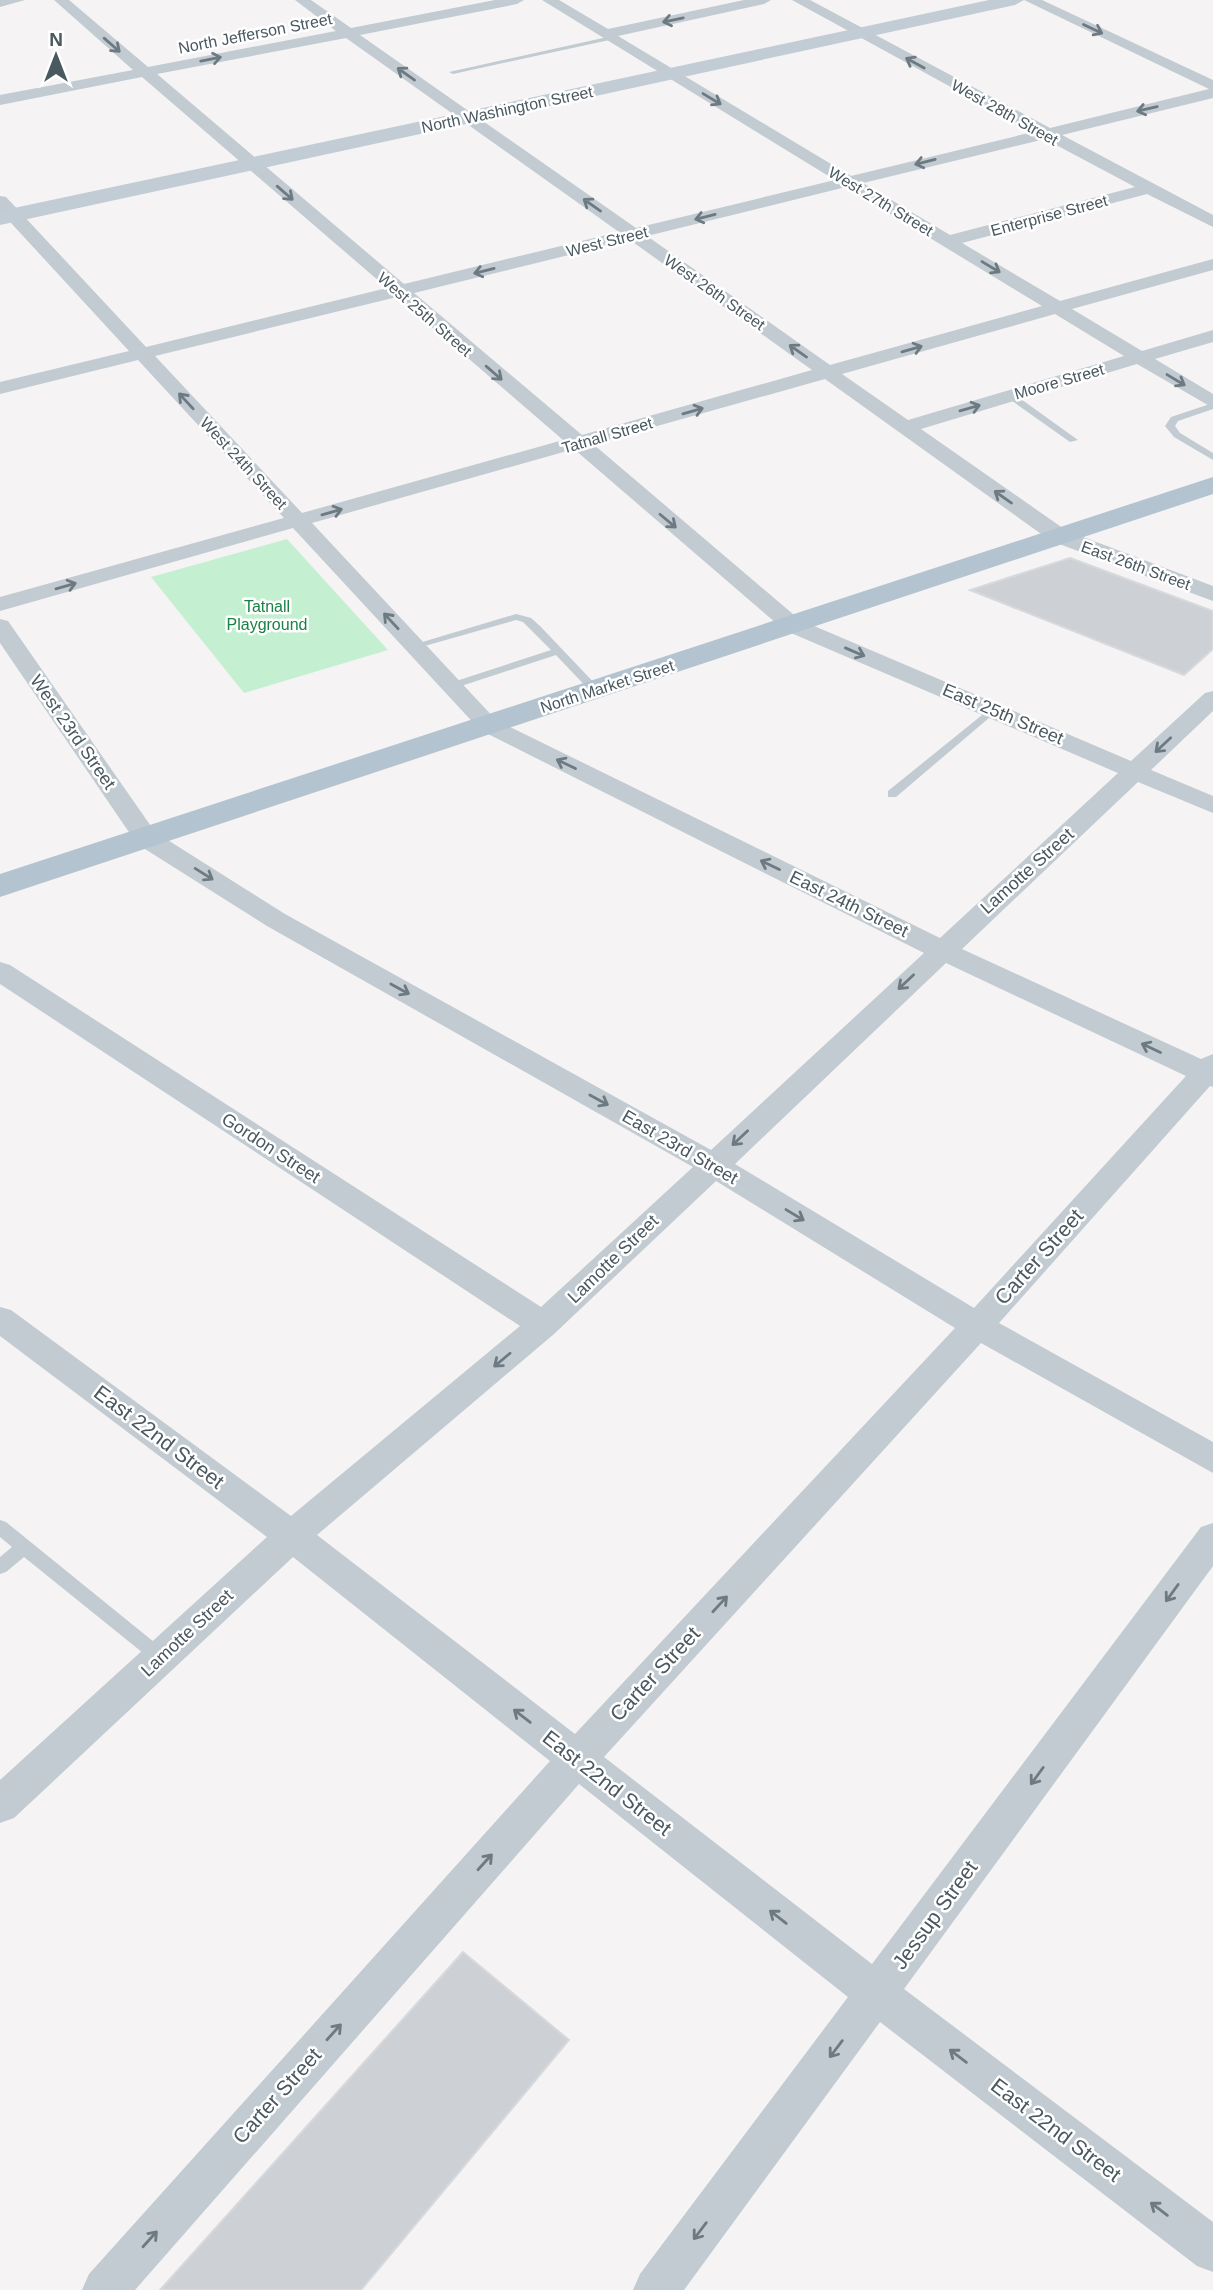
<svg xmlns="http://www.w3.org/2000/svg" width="1213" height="2290" viewBox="0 0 1213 2290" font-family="Arial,sans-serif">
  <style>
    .green { fill: #c4f0d1 }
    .building { fill: #cdd0d4; stroke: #d7d9dd; stroke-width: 2 }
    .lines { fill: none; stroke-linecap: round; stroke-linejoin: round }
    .service { fill: #c1cbd1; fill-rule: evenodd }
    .minor { fill: #c1cbd1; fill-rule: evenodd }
    .secondary { fill: #c1ccd5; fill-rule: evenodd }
    .primary { fill: #b3c4d0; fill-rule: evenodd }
    .oneway { stroke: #6e7a82 }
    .labels { text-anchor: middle; stroke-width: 5; stroke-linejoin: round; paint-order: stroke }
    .far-street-label { font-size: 16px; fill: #4a5860; stroke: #fff }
    .far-park-label { font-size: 16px; fill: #1a8245; stroke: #fff }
    .street-label { font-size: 18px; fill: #4a5860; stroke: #fff }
    .near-street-label { font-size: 21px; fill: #4a5860; stroke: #fff }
  </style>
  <rect width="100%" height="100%" fill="#f5f3f3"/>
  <!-- green -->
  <path class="green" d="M287,539L388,650L244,693L151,577Z"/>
  <!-- building -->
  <path class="building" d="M1070,558L1213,611V649L1184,675L970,590Z
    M463,1952L569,2040L361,2290H160Z"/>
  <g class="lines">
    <!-- service -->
    <path class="service" d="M612,36L614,39L453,74L449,72Z
      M1008,394H1014L1078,440L1070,442L1008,398Z
      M1213,403V409L1178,421L1175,426L1180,433L1213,453V460L1174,437L1165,426L1171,417Z
      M516,614L531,618L540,626L599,688V692H591L556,655L455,688H447V684L551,650L523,622L516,620L414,649L409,646Z
      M992,707L998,710L996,712L896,797H888V791Z
      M0,1520L6,1522L165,1651L168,1656L165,1661L159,1664L153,1661L24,1557L6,1572L0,1574V1557L12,1547L0,1537Z"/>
    <!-- minor -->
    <path class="minor" d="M0,0H25L0,7Z
      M54,0H69L148,67L336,31L295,0H311L351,28L495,0H524L517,4L360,35L636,228L835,180L542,0H559L608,29L744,0H771L764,4L618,36L851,176L1033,132L792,0H810L1050,128L1209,89L1024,0H1042L1213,80V98L1062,135L1213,215V227L1147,194L962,243L1060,301L1213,259V270L1072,309L1142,351L1213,330V342L1155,359L1213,394V408L1137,364L921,429L1067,531L1213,586V601L1051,541L825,379L593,444L800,620L1131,761L1205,693L1213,691V711L1151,770L1213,796V813L1138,782L962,949L1201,1059L1213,1054V1087L1210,1086L999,1323L1213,1442V1473L981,1343L604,1757L872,1964L1201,1527L1213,1523V1566L904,1989L1213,2222V2272L1197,2266L880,2022L684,2290H633L640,2274L848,1997L579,1784L135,2290H82L89,2274L550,1761L293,1557L14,1818L0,1823V1780L267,1537L0,1336V1307L11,1310L291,1516L520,1326L0,984V962L10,965L541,1307L693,1167L267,926L137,844L0,643V619L8,621L155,832L285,914L711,1150L924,953L480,730L293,528L0,611V597L284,518L138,360L0,394V382L129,351L0,211V196L6,197L146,347L387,288L142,77L0,105V95L133,70ZM346,38L619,232L404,284L157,74ZM1045,139L1135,187L950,235L863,183ZM846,187L1042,306L830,365L647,236ZM630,240L812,370L582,435L414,293ZM397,297L563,440L302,513L155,356ZM1055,314L1124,356L908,420L842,374ZM574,449L784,630L1118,773L940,938L496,720L312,523ZM946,963L1186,1076L974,1308L735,1164ZM716,1181L955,1328L575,1734L317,1535L554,1334Z"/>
    <!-- secondary -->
    <path class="secondary" d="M989,0H1024L1015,5L0,225V211Z"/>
    <!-- primary -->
    <path class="primary" d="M1213,477V494L0,897V874Z"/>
  </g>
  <!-- one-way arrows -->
  <defs><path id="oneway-shaft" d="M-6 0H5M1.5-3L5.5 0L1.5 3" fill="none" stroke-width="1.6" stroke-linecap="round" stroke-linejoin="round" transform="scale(1.75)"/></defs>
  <g class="oneway">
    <use href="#oneway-shaft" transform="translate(673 20) rotate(168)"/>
    <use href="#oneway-shaft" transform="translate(1093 29) rotate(25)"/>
    <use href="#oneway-shaft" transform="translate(112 45) rotate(41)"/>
    <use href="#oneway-shaft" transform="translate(211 59) rotate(-11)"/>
    <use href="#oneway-shaft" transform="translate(915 63) rotate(-151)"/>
    <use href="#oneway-shaft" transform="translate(406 74) rotate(-145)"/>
    <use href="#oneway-shaft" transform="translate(712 99) rotate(31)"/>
    <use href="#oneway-shaft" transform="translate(1147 109) rotate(167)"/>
    <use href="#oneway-shaft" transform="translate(925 162) rotate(166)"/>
    <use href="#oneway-shaft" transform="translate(285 193) rotate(41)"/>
    <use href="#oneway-shaft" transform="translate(592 205) rotate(-145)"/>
    <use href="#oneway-shaft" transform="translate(705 217) rotate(166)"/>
    <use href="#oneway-shaft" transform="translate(991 267) rotate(31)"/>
    <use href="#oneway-shaft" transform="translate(484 271) rotate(166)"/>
    <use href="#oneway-shaft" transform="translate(912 349) rotate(-16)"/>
    <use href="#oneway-shaft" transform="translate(798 351) rotate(-145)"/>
    <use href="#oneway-shaft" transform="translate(494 373) rotate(41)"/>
    <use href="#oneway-shaft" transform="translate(1176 380) rotate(31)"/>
    <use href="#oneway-shaft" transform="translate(186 401) rotate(-133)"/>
    <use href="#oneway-shaft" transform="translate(970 408) rotate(-16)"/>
    <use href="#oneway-shaft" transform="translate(693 411) rotate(-16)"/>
    <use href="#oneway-shaft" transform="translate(1003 497) rotate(-145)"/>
    <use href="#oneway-shaft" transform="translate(332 512) rotate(-16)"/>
    <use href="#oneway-shaft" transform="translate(668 521) rotate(40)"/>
    <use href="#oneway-shaft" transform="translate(66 586) rotate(-16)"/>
    <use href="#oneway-shaft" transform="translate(391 621) rotate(-133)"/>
    <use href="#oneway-shaft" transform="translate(855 652) rotate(23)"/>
    <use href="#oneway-shaft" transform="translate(1163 745) rotate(137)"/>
    <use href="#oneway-shaft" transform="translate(566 764) rotate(-154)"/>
    <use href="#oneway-shaft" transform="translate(770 865) rotate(-154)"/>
    <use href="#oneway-shaft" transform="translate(204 874) rotate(32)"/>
    <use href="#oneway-shaft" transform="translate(906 982) rotate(137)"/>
    <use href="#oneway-shaft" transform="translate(400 989) rotate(29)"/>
    <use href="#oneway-shaft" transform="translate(1151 1048) rotate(-155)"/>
    <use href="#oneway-shaft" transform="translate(599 1100) rotate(29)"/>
    <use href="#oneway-shaft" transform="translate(740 1138) rotate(137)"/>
    <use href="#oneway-shaft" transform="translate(795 1215) rotate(31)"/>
    <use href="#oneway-shaft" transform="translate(502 1360) rotate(140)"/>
    <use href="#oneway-shaft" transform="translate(1172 1593) rotate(126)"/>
    <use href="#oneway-shaft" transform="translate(720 1604) rotate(-47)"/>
    <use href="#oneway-shaft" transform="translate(522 1716) rotate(-142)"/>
    <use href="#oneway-shaft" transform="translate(1037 1776) rotate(126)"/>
    <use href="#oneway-shaft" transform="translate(485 1862) rotate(-48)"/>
    <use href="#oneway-shaft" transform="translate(778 1917) rotate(-142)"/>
    <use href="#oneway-shaft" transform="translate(334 2032) rotate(-48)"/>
    <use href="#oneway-shaft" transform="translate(836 2049) rotate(127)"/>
    <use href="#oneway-shaft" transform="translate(958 2056) rotate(-143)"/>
    <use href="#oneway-shaft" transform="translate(1159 2209) rotate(-143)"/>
    <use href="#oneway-shaft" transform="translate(700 2231) rotate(127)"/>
    <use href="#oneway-shaft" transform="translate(150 2239) rotate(-48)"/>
  </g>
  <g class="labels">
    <!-- far-street labels -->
    <g class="far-street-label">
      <text transform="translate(255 33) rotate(-11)" y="6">North Jefferson Street</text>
      <text transform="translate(507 109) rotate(-12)" y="6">North Washington Street</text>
      <text transform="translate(1005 112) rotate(29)" y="6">West 28th Street</text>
      <text transform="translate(881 201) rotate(31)" y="6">West 27th Street</text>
      <text transform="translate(1049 215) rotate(-15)" y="6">Enterprise Street</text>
      <text transform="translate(607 241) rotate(-14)" y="6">West Street</text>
      <text transform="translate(715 292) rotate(35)" y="6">West 26th Street</text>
      <text transform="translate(425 314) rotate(41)" y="6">West 25th Street</text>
      <text transform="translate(1059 381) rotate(-16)" y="6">Moore Street</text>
      <text transform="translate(607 435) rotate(-16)" y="6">Tatnall Street</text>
      <text transform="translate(244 463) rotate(47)" y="6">West 24th Street</text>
      <text transform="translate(1136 565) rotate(20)" y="6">East 26th Street</text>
      <text transform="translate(607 686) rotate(-18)" y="6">North Market Street</text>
    </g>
    <!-- far-park labels -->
    <g class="far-park-label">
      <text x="267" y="612">Tatnall<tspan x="267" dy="18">Playground</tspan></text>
    </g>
    <!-- street labels -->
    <g class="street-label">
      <text transform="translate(1003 714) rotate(23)" y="6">East 25th Street</text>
      <text transform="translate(73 732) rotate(55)" y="6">West 23rd Street</text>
      <text transform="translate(1027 871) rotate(-42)" y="6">Lamotte Street</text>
      <text transform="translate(849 904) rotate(26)" y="6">East 24th Street</text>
      <text transform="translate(680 1147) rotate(30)" y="6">East 23rd Street</text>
      <text transform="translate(271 1148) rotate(33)" y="6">Gordon Street</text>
      <text transform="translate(613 1259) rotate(-44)" y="6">Lamotte Street</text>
      <text transform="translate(187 1633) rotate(-43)" y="6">Lamotte Street</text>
    </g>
    <!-- near-street labels -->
    <g class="near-street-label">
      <text transform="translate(1039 1257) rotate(-48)" y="7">Carter Street</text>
      <text transform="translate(159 1437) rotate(37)" y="7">East 22nd Street</text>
      <text transform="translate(655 1674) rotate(-47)" y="7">Carter Street</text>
      <text transform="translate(607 1783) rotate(38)" y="7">East 22nd Street</text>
      <text transform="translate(935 1915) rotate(-54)" y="7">Jessup Street</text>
      <text transform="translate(277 2096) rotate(-48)" y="7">Carter Street</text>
      <text transform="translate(1056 2130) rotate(37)" y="7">East 22nd Street</text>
    </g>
  </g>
  <!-- north arrow -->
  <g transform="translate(56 56)" stroke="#ffffff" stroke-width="5" paint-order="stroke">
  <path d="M0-5L12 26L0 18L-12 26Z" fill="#4a5860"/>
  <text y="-10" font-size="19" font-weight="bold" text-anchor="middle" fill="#4a5860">N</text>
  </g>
</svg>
